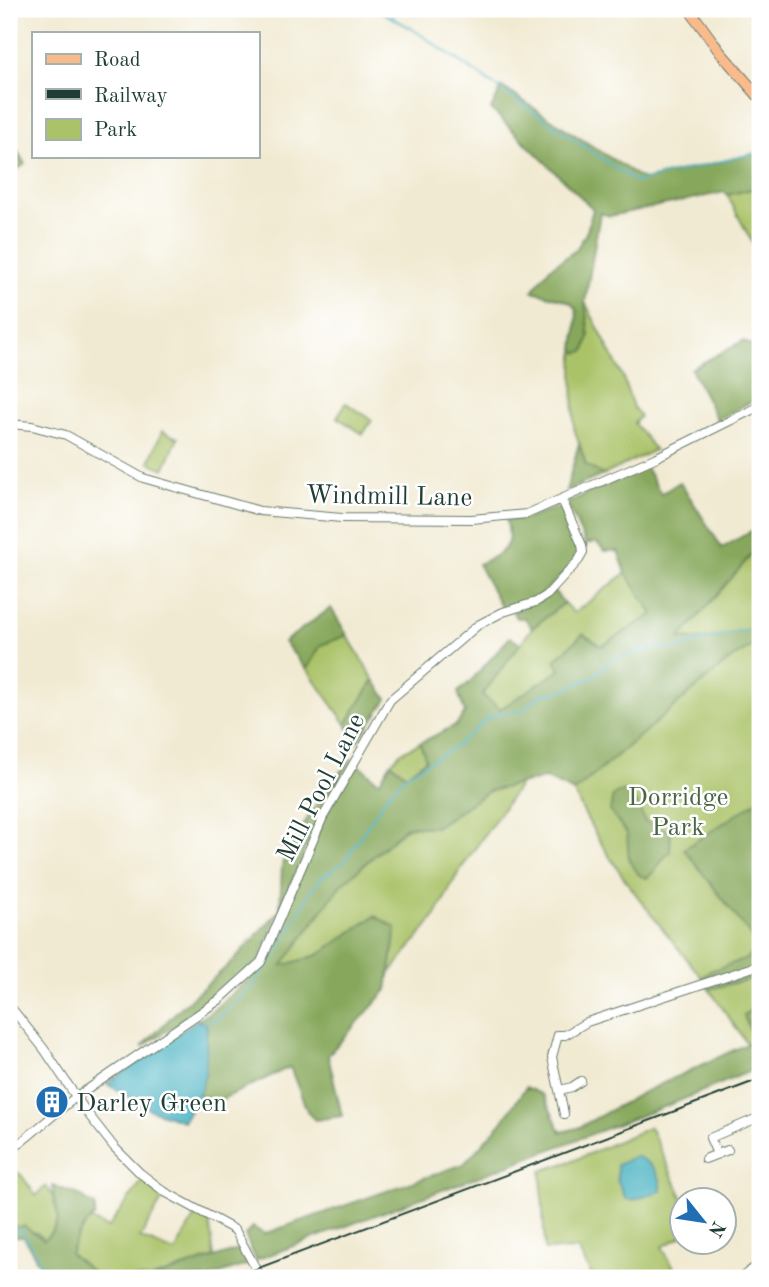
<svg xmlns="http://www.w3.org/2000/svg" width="769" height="1287" viewBox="0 0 769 1287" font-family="'Old Standard TT',serif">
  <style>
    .green { fill: #aac268; stroke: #64804e; stroke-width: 2 }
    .forest { fill: #87a85c; stroke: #537248; stroke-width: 2 }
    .water { fill: #41afbf; stroke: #30767a; stroke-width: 2 }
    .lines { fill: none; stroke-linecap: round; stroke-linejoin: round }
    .stream { stroke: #41afbf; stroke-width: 2 }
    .minor-casing { stroke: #687a6b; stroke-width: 10 }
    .major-casing { stroke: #687a6b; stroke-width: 12 }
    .minor { stroke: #fff; stroke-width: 8 }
    .major { stroke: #fabb8c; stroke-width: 10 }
    .rail { stroke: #1f3d34; stroke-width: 2 }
    .labels { text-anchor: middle; stroke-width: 5; stroke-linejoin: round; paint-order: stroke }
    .street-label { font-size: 26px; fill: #1f3d34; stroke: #fff }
    .park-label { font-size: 26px; fill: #496544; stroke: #fff }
    .poi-label { font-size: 26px; fill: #1f3d34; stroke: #fff; text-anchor: start }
  </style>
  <rect width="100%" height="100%" fill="#fff"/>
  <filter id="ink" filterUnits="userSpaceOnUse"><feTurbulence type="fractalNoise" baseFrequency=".0143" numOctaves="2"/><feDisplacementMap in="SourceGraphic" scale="14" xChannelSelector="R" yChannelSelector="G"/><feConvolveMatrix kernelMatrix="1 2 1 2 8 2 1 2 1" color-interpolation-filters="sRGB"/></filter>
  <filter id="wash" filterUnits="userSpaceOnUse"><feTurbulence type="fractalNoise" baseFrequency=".00686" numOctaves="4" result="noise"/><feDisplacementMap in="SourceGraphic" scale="28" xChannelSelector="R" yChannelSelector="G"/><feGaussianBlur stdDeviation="1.57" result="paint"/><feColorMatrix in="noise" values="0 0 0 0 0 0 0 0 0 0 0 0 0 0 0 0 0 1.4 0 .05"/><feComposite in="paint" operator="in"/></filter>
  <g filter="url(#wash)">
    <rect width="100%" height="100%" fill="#f1ead2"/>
    <!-- green -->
    <path class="green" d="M760,187V257L727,195Z
      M585,302L622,375L633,407L640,416L634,423L655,450L603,475L586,465L574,428L573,369L578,309Z
      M346,403L372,420L363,434L337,417Z
      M162,431L178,438L164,469L149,462Z
      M760,544V623L754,629L734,632L709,640L679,638Z
      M626,573L654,614L500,709L482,695L532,628L564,603L574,613Z
      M347,635L374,680L346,724L307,669L321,645Z
      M760,641V962L703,979C656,920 605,862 574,792L728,661Z
      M420,743L426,759L406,775L391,763L400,753Z
      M520,784L458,873L436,915L390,973L396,928L375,916L318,955L281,967L340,886L408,826L435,827L489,791Z
      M760,969V1049L753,1052L709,989Z
      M650,1127L683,1199L681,1237L662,1247L680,1278H593L578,1249L545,1250L541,1171L575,1160Z
      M9,1166L22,1176L36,1196L46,1186C61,1208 64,1220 44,1240L37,1233L13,1227L9,1220Z
      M142,1181L163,1198L140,1238L175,1252L196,1214L209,1219L214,1257L153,1278H100L70,1254L76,1238L89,1219L108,1228Z"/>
    <!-- forest -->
    <path class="forest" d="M502,87L644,180L760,152V187L727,195L725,192L610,216L600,213L585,302L589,336L585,351L578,353L574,350C579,298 583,305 532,291L550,268L576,250L587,231L593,209L491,109Z
      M9,137L25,164L9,175Z
      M743,341L751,345L760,344V397L717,420L691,369Z
      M579,443L586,465L603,475L566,491Z
      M645,466L661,494L680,482L722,548L760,526V544L757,548L680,638C706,642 711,637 735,632C745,629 752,631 760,623V641L728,661L574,792L545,778L489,791L435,827L407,826L340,886L282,966L318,955L375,916L396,928L387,990L328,1055L342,1116L315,1120L308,1113L290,1067L216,1102L198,1095L206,1066L205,1037L207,1025L197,1020L212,1011L261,968L324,818L355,762L379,782L391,763L406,775L426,760L420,743L456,725L465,713L458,692L470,682L510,637L520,644L482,695L500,709L560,670L555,660L583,634L602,646L653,614L626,573L618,551H605L596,542L586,544L567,503Z
      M560,506L579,552L572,565L537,599L503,610L478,564C502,554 515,548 506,520L527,519Z
      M554,591L564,603L532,628L525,618H516L513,612Z
      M331,608L347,635L321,645L306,669L284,642Z
      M374,680L387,699L357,742L346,724Z
      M352,758L320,815L280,909L282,866L285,854L324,792Z
      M621,792H627L638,805L645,822L671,831L670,852C661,859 658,869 647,878L639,875L629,860L627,834L610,811L613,795Z
      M760,799V980L756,978L709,989L703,977L710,971L746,959L759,946L684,849Z
      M279,911L259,961L219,996L142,1047L177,1011L233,961Z
      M754,1007H760V1067L674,1103L256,1260L245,1235L253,1227L264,1234L464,1164L501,1123L526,1087L543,1095L561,1132L578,1128L642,1093L747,1044L753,1037L744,1016Z
      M53,1186L77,1194L95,1206V1216C82,1225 75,1240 70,1254L100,1278H64L43,1271L24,1237H9V1220L13,1227L24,1226L44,1240C71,1214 50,1212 53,1186Z
      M241,1249L249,1264L208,1278H153Z"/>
    <!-- water -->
    <path class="water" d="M197,1020L207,1025C205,1039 207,1051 206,1065C205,1085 195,1106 183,1121L151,1110L107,1084Z
      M635,1156C650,1161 663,1175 661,1191L633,1200L626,1199L617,1180V1165Z"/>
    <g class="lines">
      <!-- stream -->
      <path class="stream" d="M376,9L411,28L636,182L760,152
        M391,17L401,9
        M203,1023L219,1018L253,985L282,945L308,895L322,877L344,862L388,794L406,775L455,747L490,716L523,710L542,694L561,691L593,677L611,659L656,647L676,649L734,632L754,629L760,623
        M9,1234L21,1230L37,1256L42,1269L49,1266L81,1278"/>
    </g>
  </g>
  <g filter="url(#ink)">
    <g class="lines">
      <defs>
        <path id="minor" d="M9,424L32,426L66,435L143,478L260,511L342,518L472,519L527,514L657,457L760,406
          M9,1005L44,1049L85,1110L114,1147L140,1173L165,1192L235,1230L261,1278
          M560,1090L572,1087L581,1081
          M564,1114L552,1057L558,1035H565L587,1022L760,965
          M9,1152L72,1100L219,1000L261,962L323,817L390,700L478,625L503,612L536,602L547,595L579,560L583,552L582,545L562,500
          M717,1154L710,1138L760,1117
          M705,1159L728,1150
          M741,1278L760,1263"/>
        <path id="major" d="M689,9L720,52L760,98"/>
      </defs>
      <!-- minor casing -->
      <use href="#minor" class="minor-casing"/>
      <!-- major casing -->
      <use href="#major" class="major-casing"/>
      <!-- minor -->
      <use href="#minor" class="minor"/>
      <!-- major -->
      <use href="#major" class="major"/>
      <!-- rail -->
      <path class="rail" d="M232,1278L760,1079"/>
    </g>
  </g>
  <!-- icons -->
  <defs>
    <symbol id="building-disc" viewBox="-11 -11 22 22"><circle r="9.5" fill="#1f6fb2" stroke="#fff"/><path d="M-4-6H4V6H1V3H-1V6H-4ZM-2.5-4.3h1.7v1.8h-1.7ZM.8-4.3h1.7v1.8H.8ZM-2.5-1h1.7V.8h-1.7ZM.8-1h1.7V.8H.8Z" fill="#fff"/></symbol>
  </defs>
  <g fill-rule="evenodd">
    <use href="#building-disc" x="33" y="1083" width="38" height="38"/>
  </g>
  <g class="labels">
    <!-- street labels -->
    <g class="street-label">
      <text transform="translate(389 495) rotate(1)" y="9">Windmill Lane</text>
      <text transform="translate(320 787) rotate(-63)" y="9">Mill Pool Lane</text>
    </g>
    <!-- park labels -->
    <g class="park-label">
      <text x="678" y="805">Dorridge<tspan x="678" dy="30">Park</tspan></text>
    </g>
    <!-- poi labels -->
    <g class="poi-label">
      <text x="76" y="1111">Darley Green</text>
    </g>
  </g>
  <!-- margin -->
  <rect width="769" height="1287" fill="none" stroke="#fff" stroke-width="35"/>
  <!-- legend -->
  <rect x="32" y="32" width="228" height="126" fill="#ffffff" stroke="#a5b1ae" stroke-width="2"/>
  <rect x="46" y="54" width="35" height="10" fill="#fabb8c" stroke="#a5b1ae" stroke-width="2"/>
  <text x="94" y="66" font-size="21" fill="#1f3d34">Road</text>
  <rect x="46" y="89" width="35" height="10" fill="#1f3d34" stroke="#a5b1ae" stroke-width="2"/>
  <text x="94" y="102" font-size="21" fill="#1f3d34">Railway</text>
  <rect x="46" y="119" width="35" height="21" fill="#aac268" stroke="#a5b1ae" stroke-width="2"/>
  <text x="94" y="136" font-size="21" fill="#1f3d34">Park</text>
  <!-- north arrow -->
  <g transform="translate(703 1221) rotate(120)"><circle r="33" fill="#ffffff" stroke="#a5b1ae" stroke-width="2"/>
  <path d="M0-5L12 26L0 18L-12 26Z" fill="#1f6fb2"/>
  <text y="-10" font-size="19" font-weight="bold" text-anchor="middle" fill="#1f3d34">N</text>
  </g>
</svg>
